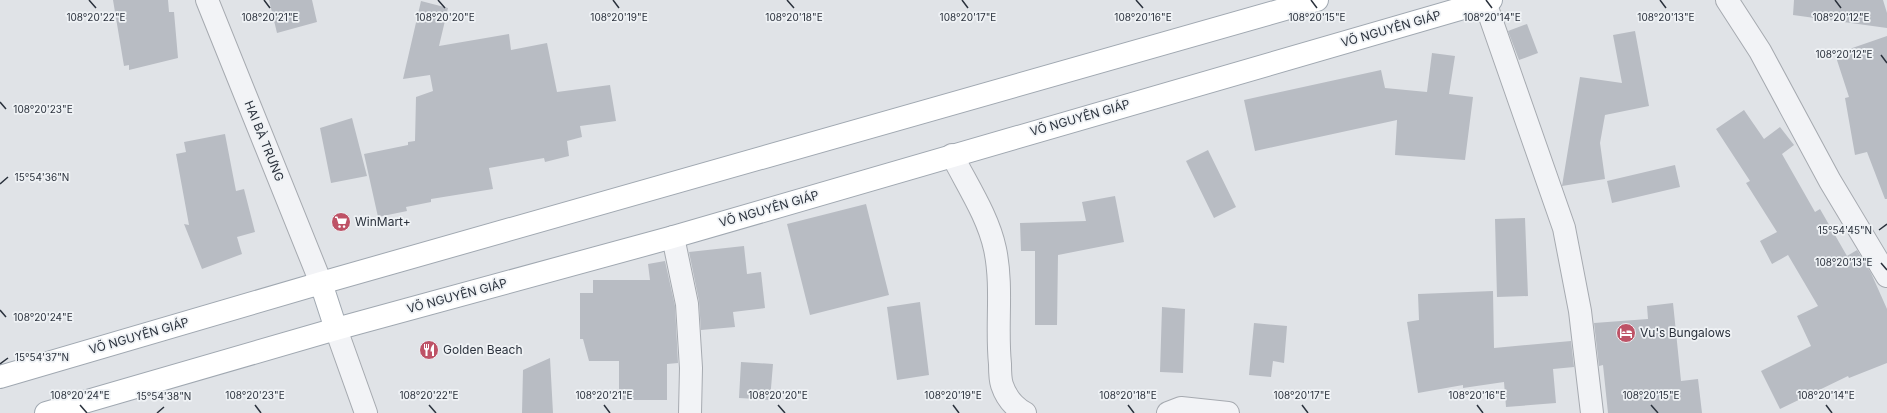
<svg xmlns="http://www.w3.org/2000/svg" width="1887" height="413" viewBox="0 0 1887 413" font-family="Inter,sans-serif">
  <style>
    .building { fill: #b8bcc3 }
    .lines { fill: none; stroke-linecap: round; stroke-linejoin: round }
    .minor-casing { stroke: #a6aab0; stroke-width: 24 }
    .major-casing { stroke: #a0a8b1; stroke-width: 24 }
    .minor { stroke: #f2f3f6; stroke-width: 22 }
    .major { stroke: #fff; stroke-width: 22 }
    .ticks { fill: none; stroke: #2a313c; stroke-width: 1.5 }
    .labels { text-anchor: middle; stroke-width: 3.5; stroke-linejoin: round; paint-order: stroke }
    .street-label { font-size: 12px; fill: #2a313c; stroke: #eff2f5 }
    .poi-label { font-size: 12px; fill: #2a313c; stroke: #eff2f5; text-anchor: start }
    .ticks-label { font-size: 10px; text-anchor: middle; fill: #2a313c; stroke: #eff2f5; stroke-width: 3.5; stroke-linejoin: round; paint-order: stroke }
  </style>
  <rect width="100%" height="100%" fill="#e0e3e7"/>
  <!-- building -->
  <path class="building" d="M113,0H168L169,12H174L178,58L129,70V65L124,66Z
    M269,0H312L317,22L277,33Z
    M1794,0H1883L1887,13V28L1793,15Z
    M421,1L448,8L439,46L509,34L511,50L547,43L557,92L610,85L616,121L580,126L582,137L567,141L569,156L545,162L544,158L489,168L493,189L431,199V202L406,207L407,211L378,217L364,154L408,145V142L415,141L416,97L433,91L430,75L403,79Z
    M1527,24L1538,53L1519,60L1508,31Z
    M1635,31L1649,106L1605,115L1600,143L1605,179L1562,186L1580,77L1622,83L1613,35Z
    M1887,36V199H1885L1867,152L1855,155L1845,98L1849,97L1835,54Z
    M1432,53L1455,56L1449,94L1473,97L1465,160L1395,155L1397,120L1255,151L1244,100L1381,70L1385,88L1427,92Z
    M1744,110L1764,139L1780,127L1794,145L1782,154L1815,212L1820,209L1847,256L1857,250L1871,273L1887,309V363L1849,378L1848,376L1780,409L1761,371L1811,346L1797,316L1818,306L1788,255L1772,264L1760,241L1777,232L1746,183L1750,181L1716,129Z
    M352,118L367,176L331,183L320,128Z
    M225,134L236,191L244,189L255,232L237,237L242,254L202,269L184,224L189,225L176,154L186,152L184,142Z
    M1208,150L1236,207L1214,218L1186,161Z
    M1675,165L1680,187L1612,203L1607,181Z
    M1115,196L1124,242L1058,255L1057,325H1035V251H1021L1020,223L1086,221L1082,202Z
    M866,204L889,295L810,315L787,224Z
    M1525,218L1528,296L1497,297L1495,219Z
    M744,246L747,274L761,272L765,308L733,312L735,327L701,330L699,301L689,252Z
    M665,261L675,306L678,363L667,364V400H619V361H589L583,339H580V293H593V280H650L648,264Z
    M1493,291L1494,348L1571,341L1574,367L1553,369L1556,403L1506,407L1504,382L1463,388V385L1418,393L1407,322L1419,320L1418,294Z
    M920,302L929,375L897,380L887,307Z
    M1673,303L1681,381L1698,379L1702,413H1608L1603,365L1599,366L1594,323L1648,319L1647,306Z
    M1162,307L1185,309L1183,373L1160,372Z
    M1254,323L1287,326L1284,363L1273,361L1271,377L1249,375Z
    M550,358L553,413H522L523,370Z
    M741,362L773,364L770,400L739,398Z"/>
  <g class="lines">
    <defs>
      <path id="minor" d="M207,0L321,283
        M1727,0L1760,51L1830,181L1887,276
        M1485,2L1564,228L1580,311L1592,413
        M952,155C967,185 988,216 995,249C1003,287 996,326 1000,364C1000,371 1000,379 1002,385C1006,397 1014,407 1025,413
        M673,237L687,304L691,368L690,413
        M336,329L366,413
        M1168,413L1181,408L1228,413"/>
      <path id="major" d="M321,283L336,329
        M0,377L321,283L1317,0
        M46,413L336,329L673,237L1491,0"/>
    </defs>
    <!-- minor casing -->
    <use href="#minor" class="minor-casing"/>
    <!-- major casing -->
    <use href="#major" class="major-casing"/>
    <!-- minor -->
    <use href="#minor" class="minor"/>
    <!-- major -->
    <use href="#major" class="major"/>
  </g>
  <!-- ticks -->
  <path class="ticks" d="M89,0L96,8M264,0L270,8M438,0L445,8M613,0L619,8M787,0L794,8M962,0L968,8M1136,0L1143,8M1311,0L1317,8M1486,0L1492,8M1660,0L1666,8M1835,0L1841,8M1881,55L1887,63M0,102L6,109M0,184L8,177M1879,230L1887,224M1881,263L1887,270M0,310L6,317M0,364L8,358M80,405L87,413M255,405L261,413M429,405L436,413M604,405L610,413M778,405L785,413M953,405L959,413M1128,405L1134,413M1302,405L1308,413M1477,405L1483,413M1651,405L1658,413M1826,405L1832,413M157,413L164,407"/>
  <!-- icons -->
  <defs>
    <symbol id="supermarket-disc" viewBox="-11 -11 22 22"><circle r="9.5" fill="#be5266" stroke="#eff2f5"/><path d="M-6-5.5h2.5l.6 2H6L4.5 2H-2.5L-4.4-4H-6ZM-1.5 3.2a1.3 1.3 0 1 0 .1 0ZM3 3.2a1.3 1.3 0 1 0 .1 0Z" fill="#fff"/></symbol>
    <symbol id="hotel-disc" viewBox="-11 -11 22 22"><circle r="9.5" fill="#be5266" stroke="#eff2f5"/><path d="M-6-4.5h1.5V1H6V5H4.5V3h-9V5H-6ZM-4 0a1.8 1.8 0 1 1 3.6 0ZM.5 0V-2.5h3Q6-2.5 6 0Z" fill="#fff"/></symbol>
    <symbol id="restaurant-disc" viewBox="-11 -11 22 22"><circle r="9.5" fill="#be5266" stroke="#eff2f5"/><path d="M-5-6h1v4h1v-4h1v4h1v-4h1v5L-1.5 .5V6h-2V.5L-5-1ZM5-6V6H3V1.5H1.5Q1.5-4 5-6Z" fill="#fff"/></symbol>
  </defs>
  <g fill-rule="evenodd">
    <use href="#supermarket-disc" x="330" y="211" width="22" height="22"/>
    <use href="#hotel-disc" x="1615" y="322" width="22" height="22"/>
    <use href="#restaurant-disc" x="418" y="339" width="22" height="22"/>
  </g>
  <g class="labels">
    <!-- street labels -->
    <g class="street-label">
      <text transform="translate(1391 29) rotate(-16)" y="4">VÕ NGUYÊN GIÁP</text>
      <text transform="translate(1080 118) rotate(-16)" y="4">VÕ NGUYÊN GIÁP</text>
      <text transform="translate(264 141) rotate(68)" y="4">HAI BÀ TRƯNG</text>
      <text transform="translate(769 209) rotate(-16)" y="4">VÕ NGUYÊN GIÁP</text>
      <text transform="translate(457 296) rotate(-15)" y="4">VÕ NGUYÊN GIÁP</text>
      <text transform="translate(139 336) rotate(-16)" y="4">VÕ NGUYÊN GIÁP</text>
    </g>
    <!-- poi labels -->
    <g class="poi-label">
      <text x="355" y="226">WinMart+</text>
      <text x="1640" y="337">Vu's Bungalows</text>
      <text x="443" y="354">Golden Beach</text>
    </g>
  </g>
  <g class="ticks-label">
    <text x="96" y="21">108°20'22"E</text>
    <text x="619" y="21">108°20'19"E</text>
    <text x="794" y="21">108°20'18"E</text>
    <text x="968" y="21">108°20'17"E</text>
    <text x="1143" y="21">108°20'16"E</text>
    <text x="1317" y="21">108°20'15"E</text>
    <text x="1492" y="21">108°20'14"E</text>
    <text x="1666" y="21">108°20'13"E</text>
    <text x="270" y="21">108°20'21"E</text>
    <text x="445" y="21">108°20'20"E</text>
    <text x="1841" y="21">108°20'12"E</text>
    <text x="1844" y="58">108°20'12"E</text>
    <text x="43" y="113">108°20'23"E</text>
    <text x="42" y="181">15°54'36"N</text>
    <text x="1845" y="234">15°54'45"N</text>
    <text x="1844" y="266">108°20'13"E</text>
    <text x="43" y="321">108°20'24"E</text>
    <text x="42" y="361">15°54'37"N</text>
    <text x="80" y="399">108°20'24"E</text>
    <text x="255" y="399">108°20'23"E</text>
    <text x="429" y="399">108°20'22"E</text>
    <text x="604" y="399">108°20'21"E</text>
    <text x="778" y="399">108°20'20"E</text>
    <text x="953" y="399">108°20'19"E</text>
    <text x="1128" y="399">108°20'18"E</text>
    <text x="1302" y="399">108°20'17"E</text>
    <text x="1477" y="399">108°20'16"E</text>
    <text x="1651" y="399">108°20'15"E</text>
    <text x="1826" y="399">108°20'14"E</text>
    <text x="164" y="400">15°54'38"N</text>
  </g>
</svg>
